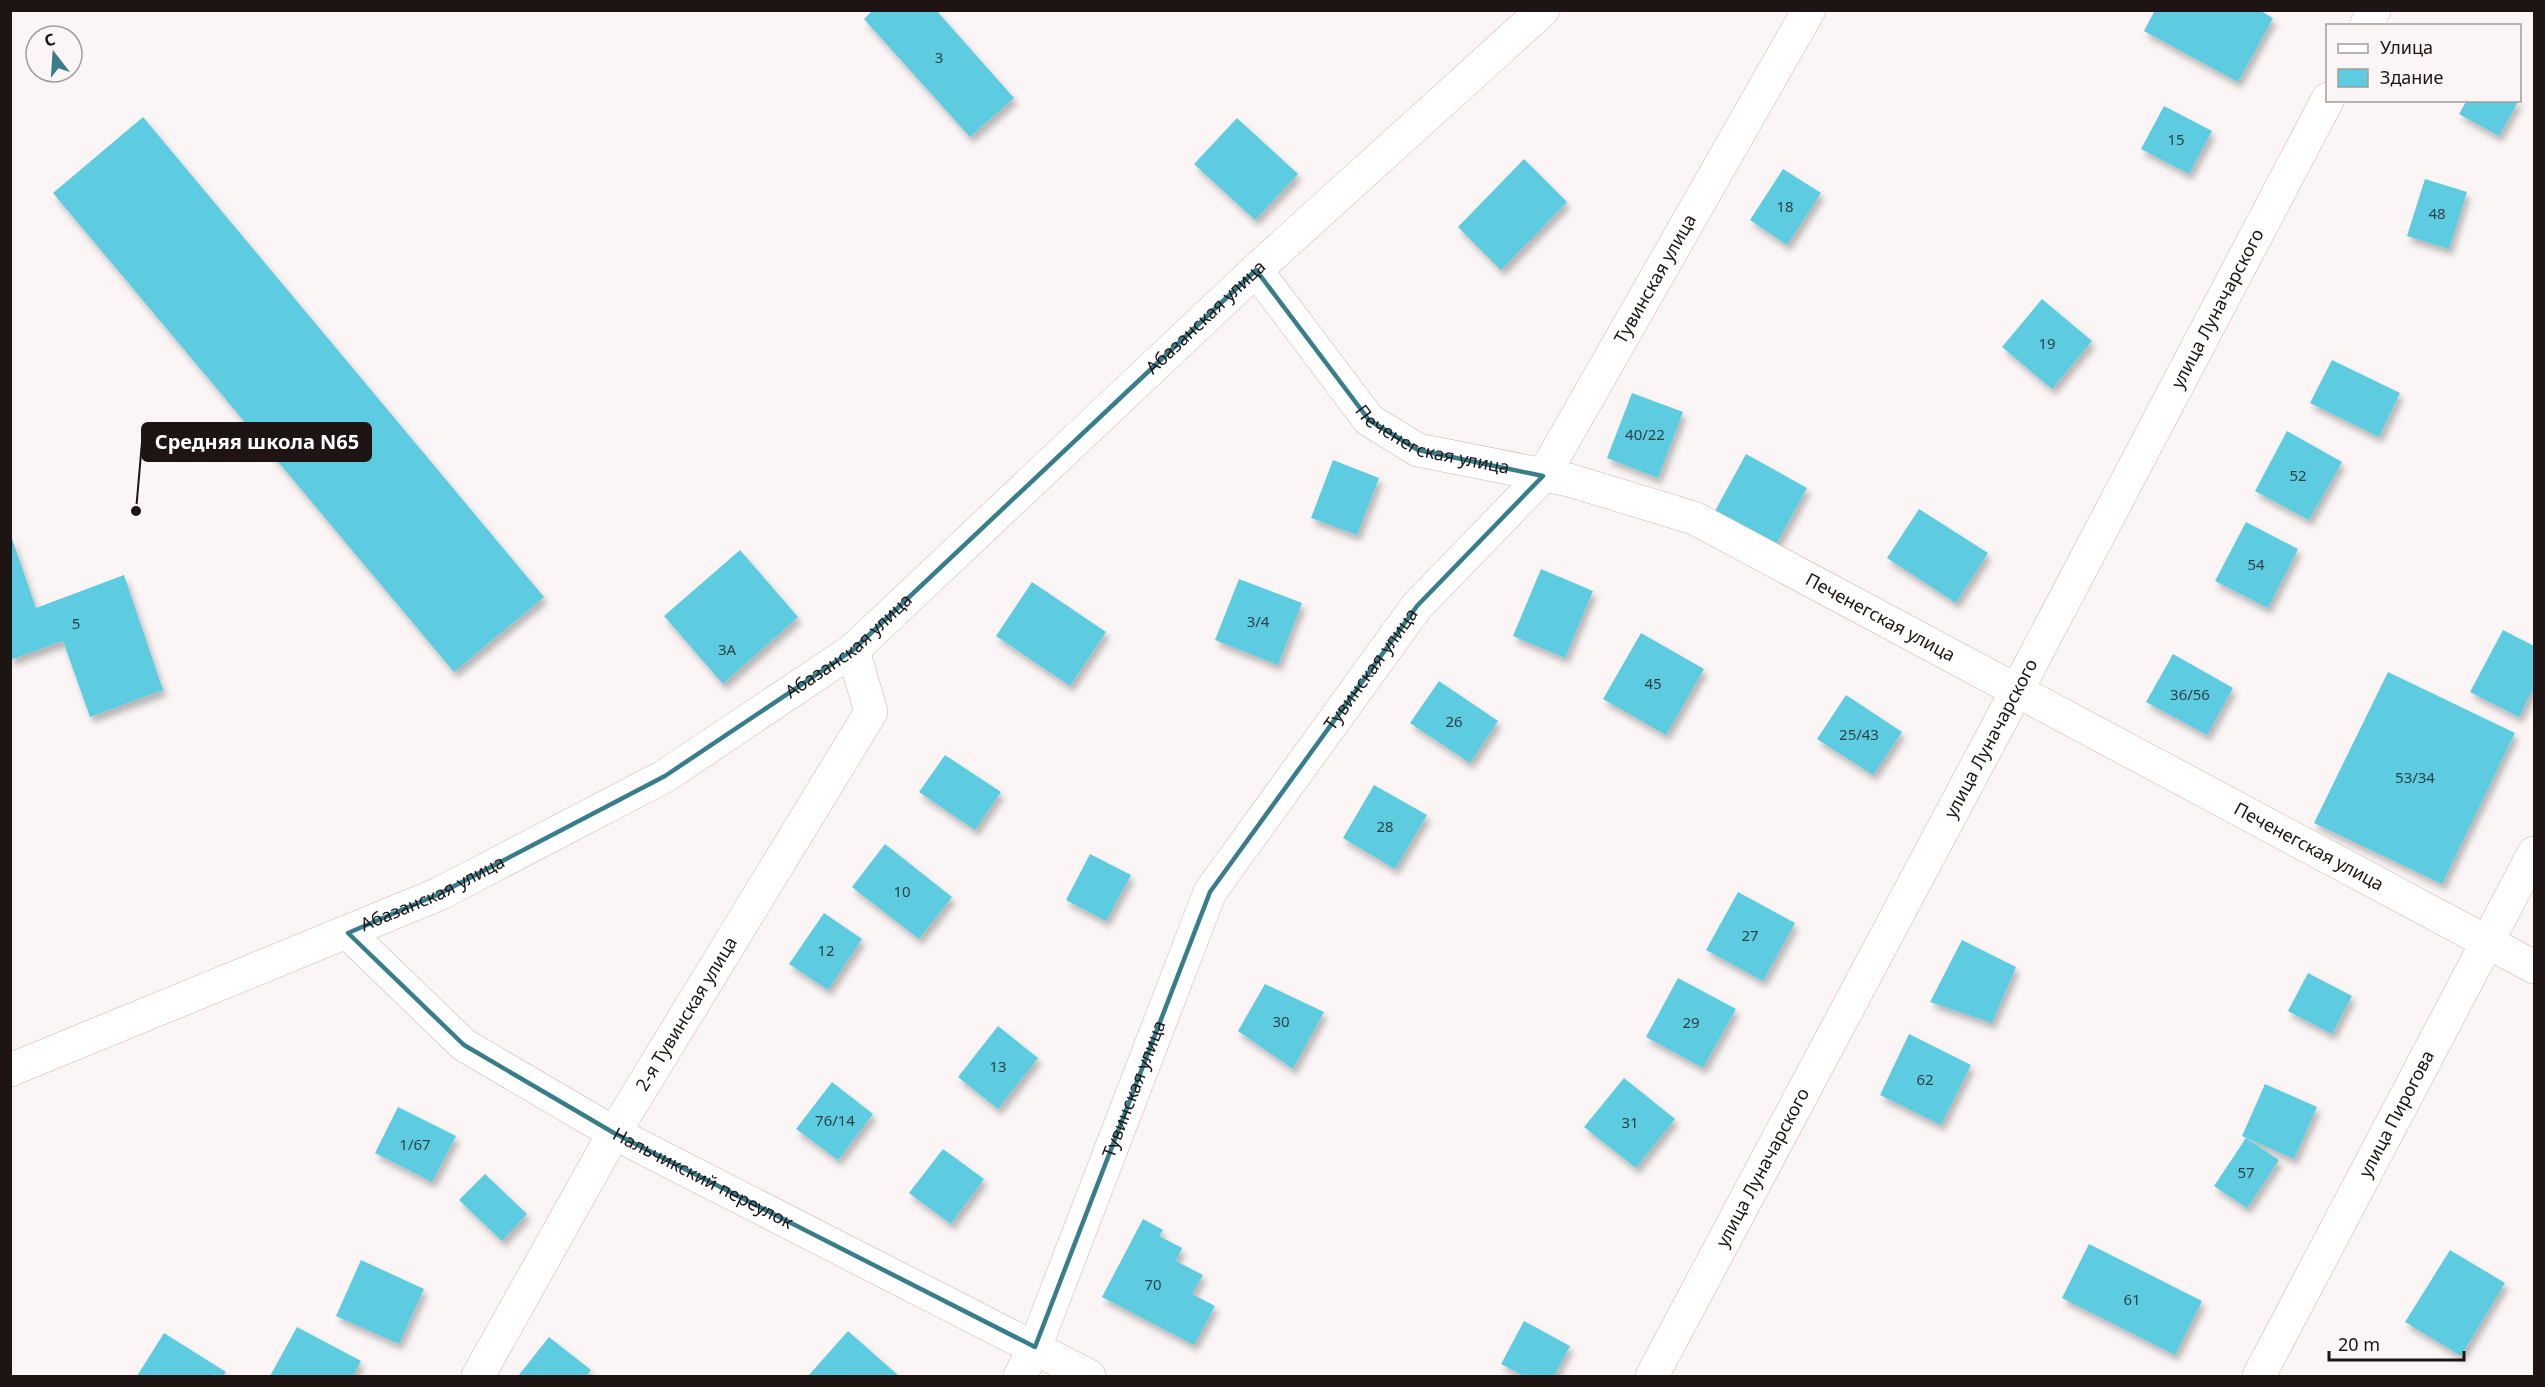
<svg xmlns="http://www.w3.org/2000/svg" width="2545" height="1387" viewBox="0 0 2545 1387" font-family="'Noto Sans',sans-serif">
  <style>
    .building { fill: #5dcce0; filter: url(#shadow) }
    .lines { fill: none; stroke-linecap: round; stroke-linejoin: round }
    .minor-casing { stroke: #ceb4b2; stroke-width: 34 }
    .secondary-casing { stroke: #ceb4b2; stroke-width: 34 }
    .minor { stroke: #fff; stroke-width: 33 }
    .secondary { stroke: #fff; stroke-width: 33 }
    .marked { fill: none; stroke: #387e8a; stroke-width: 4.5; stroke-linejoin: round }
    .labels { text-anchor: middle; stroke-width: 5; stroke-linejoin: round; paint-order: stroke }
    .number-label { font-size: 15px; fill: #2d4246 }
    .street-label { font-size: 18px; fill: #1d1413; stroke: #fbf6f5 }
    .leader { fill: none; stroke: #1d1413; stroke-width: 2 }
    .callout-dot { fill: #1d1413; stroke: #fbf6f5; stroke-width: 2 }
    .callout { fill: #1d1413; stroke: #1d1413; stroke-width: 2 }
    .callout-label { font-size: 20px; text-anchor: middle; font-weight: bold; fill: #fff }
  </style>
  <defs>
    <filter id="shadow"><feDropShadow dx="3.5" dy="6" stdDeviation="3" flood-color="#0004"/></filter>
  </defs>
  <rect width="100%" height="100%" fill="#fbf6f5"/>
  <!-- building -->
  <path class="building" d="M873,10H936L1014,98L970,137L864,19Z
    M2155,10H2259L2273,18L2238,82L2144,31Z
    M2467,100H2519L2499,136L2459,114Z
    M2164,106L2212,131L2189,174L2141,149Z
    M143,117L544,597L454,672L53,193Z
    M1237,118L1298,174L1255,220L1194,164Z
    M1524,159L1567,202L1501,270L1458,227Z
    M1783,169L1821,193L1787,245L1750,220Z
    M2425,179L2467,192L2449,249L2407,236Z
    M2042,299L2092,341L2052,389L2002,347Z
    M2332,360L2400,393L2379,437L2310,403Z
    M1632,393L1683,412L1658,478L1607,458Z
    M2287,431L2342,462L2309,520L2255,491Z
    M1746,454L1807,488L1776,545L1715,511Z
    M1333,460L1379,478L1357,535L1311,518Z
    M1919,509L1988,553L1956,603L1887,558Z
    M2246,522L2298,549L2268,608L2215,581Z
    M10,533L36,608L124,575L163,690L90,717L63,641L10,660Z
    M740,550L798,617L723,684L664,616Z
    M1541,569L1593,591L1565,658L1513,636Z
    M1239,579L1302,603L1278,665L1215,640Z
    M1032,582L1106,632L1070,686L996,636Z
    M2503,630L2534,646V687L2519,717L2470,692Z
    M1641,633L1704,669L1666,735L1603,699Z
    M2173,654L2233,688L2207,735L2146,702Z
    M2388,672L2515,733L2442,884L2314,823Z
    M1439,681L1498,721L1470,763L1410,723Z
    M1846,695L1902,732L1873,775L1817,739Z
    M945,755L1001,792L975,830L919,792Z
    M1374,785L1427,815L1395,869L1343,838Z
    M885,844L952,897L919,939L852,887Z
    M1090,854L1131,875L1106,921L1066,900Z
    M1738,892L1795,923L1763,981L1706,950Z
    M824,913L862,939L828,990L789,964Z
    M1962,940L2016,967L1992,1023L1930,1002Z
    M2308,973L2352,996L2332,1034L2288,1011Z
    M1678,978L1736,1009L1703,1068L1646,1037Z
    M1265,984L1324,1012L1293,1069L1238,1031Z
    M998,1026L1038,1058L998,1109L958,1077Z
    M1909,1034L1971,1065L1941,1125L1880,1095Z
    M1624,1078L1675,1119L1636,1168L1584,1127Z
    M832,1082L873,1114L838,1160L796,1129Z
    M2265,1084L2317,1107L2294,1159L2242,1136Z
    M398,1107L456,1136L432,1182L375,1153Z
    M2246,1138L2279,1160L2247,1208L2214,1186Z
    M943,1149L984,1179L951,1224L909,1193Z
    M485,1174L527,1214L502,1241L459,1200Z
    M1143,1219L1163,1230L1159,1236L1182,1248L1176,1261L1203,1275L1192,1294L1215,1306L1194,1345L1102,1297Z
    M2089,1244L2202,1301L2175,1355L2062,1298Z
    M2450,1250L2505,1283L2461,1356L2405,1322Z
    M361,1260L424,1289L399,1344L336,1316Z
    M1524,1321L1570,1346L1554,1376H1524L1501,1364Z
    M297,1327L361,1361L353,1376H270Z
    M848,1331L899,1376H808Z
    M164,1333L226,1372L223,1376H137Z
    M549,1337L591,1370L586,1376H518Z"/>
  <g class="lines">
    <defs>
      <g id="minor">
        <path d="M2366,26L2374,10"/>
        <path id="s1" d="M1256,270L1369,420L1418,450L1569,480L1694,518L2534,967"/>
        <path id="s2" d="M348,933L464,1045L614,1133L1089,1376"/>
        <path id="s3" d="M10,1070L439,894L665,776L853,650L1256,270L1543,10"/>
        <path id="s4" d="M478,1376L614,1133L871,712L853,650"/>
        <path id="s5" d="M1020,1376L1035,1347L1210,892L1417,606L1543,476L1809,10"/>
        <path id="s6" d="M1652,1376L2016,692L2328,99"/>
      </g>
      <g id="secondary">
        <path id="s7" d="M2259,1376L2534,853"/>
      </g>
    </defs>
    <!-- minor casing -->
    <use href="#minor" class="minor-casing"/>
    <!-- secondary casing -->
    <use href="#secondary" class="secondary-casing"/>
    <!-- minor -->
    <use href="#minor" class="minor"/>
    <!-- secondary -->
    <use href="#secondary" class="secondary"/>
  </g>
  <!-- marked area -->
  <path class="marked" d="M1256,270L1369,420L1418,450L1543,476L1417,606L1210,892L1035,1347L614,1133L464,1045L348,933L439,894L665,776L853,650Z"/>
  <g class="labels">
    <!-- number labels -->
    <g class="number-label">
      <text x="939" y="63">3</text>
      <text x="2176" y="145">15</text>
      <text x="1785" y="212">18</text>
      <text x="2437" y="219">48</text>
      <text x="2047" y="349">19</text>
      <text x="1645" y="440">40/22</text>
      <text x="2298" y="481">52</text>
      <text x="2256" y="570">54</text>
      <text x="1258" y="627">3/4</text>
      <text x="76" y="629">5</text>
      <text x="727" y="655">3А</text>
      <text x="1653" y="689">45</text>
      <text x="2190" y="700">36/56</text>
      <text x="1454" y="727">26</text>
      <text x="1859" y="740">25/43</text>
      <text x="2415" y="783">53/34</text>
      <text x="1385" y="832">28</text>
      <text x="902" y="897">10</text>
      <text x="1750" y="941">27</text>
      <text x="826" y="956">12</text>
      <text x="1281" y="1027">30</text>
      <text x="1691" y="1028">29</text>
      <text x="998" y="1072">13</text>
      <text x="1925" y="1085">62</text>
      <text x="835" y="1126">76/14</text>
      <text x="1630" y="1128">31</text>
      <text x="415" y="1150">1/67</text>
      <text x="2246" y="1178">57</text>
      <text x="1153" y="1290">70</text>
      <text x="2132" y="1305">61</text>
    </g>
    <!-- street labels -->
    <g class="street-label">
      <text dy="6" stroke="none"><textPath href="#s5" startOffset="1281">Тувинская улица</textPath></text>
      <text dy="6" stroke="none"><textPath href="#s6" startOffset="1208">улица Луначарского</textPath></text>
      <text dy="6" stroke="none"><textPath href="#s3" startOffset="1430">Абазанская улица</textPath></text>
      <text dy="6" stroke="none"><textPath href="#s1" startOffset="255">Печенегская улица</textPath></text>
      <text dy="6" stroke="none"><textPath href="#s1" startOffset="741">Печенегская улица</textPath></text>
      <text dy="6" stroke="none"><textPath href="#s3" startOffset="944">Абазанская улица</textPath></text>
      <text dy="6" stroke="none"><textPath href="#s5" startOffset="795">Тувинская улица</textPath></text>
      <text dy="6" stroke="none"><textPath href="#s6" startOffset="722">улица Луначарского</textPath></text>
      <text dy="6" stroke="none"><textPath href="#s1" startOffset="1227">Печенегская улица</textPath></text>
      <text dy="6" stroke="none"><textPath href="#s3" startOffset="458">Абазанская улица</textPath></text>
      <text dy="6" stroke="none"><textPath href="#s4" startOffset="418">2-я Тувинская улица</textPath></text>
      <text dy="6" stroke="none"><textPath href="#s5" startOffset="309">Тувинская улица</textPath></text>
      <text dy="6" stroke="none"><textPath href="#s7" startOffset="296">улица Пирогова</textPath></text>
      <text dy="6" stroke="none"><textPath href="#s6" startOffset="236">улица Луначарского</textPath></text>
      <text dy="6" stroke="none"><textPath href="#s2" startOffset="435">Нальчикский переулок</textPath></text>
    </g>
  </g>
  <!-- callouts -->
  <path class="leader" d="M136 511L142 442"/>
  <circle class="callout-dot" cx="136" cy="511" r="6"/>
  <rect class="callout" x="142" y="423" width="229" height="38" rx="6"/>
  <g class="callout-label">
    <text x="257" y="449">Средняя школа N65</text>
  </g>
  <!-- border -->
  <rect width="2545" height="1387" fill="none" stroke="#1d1413" stroke-width="24"/>
  <!-- legend -->
  <rect x="2326" y="24" width="195" height="78" fill="#fbf6f5" stroke="#a29c9b" stroke-width="1.5"/>
  <rect x="2338" y="44" width="30" height="9" fill="#ffffff" stroke="#a29c9b" stroke-width="1.5"/>
  <text x="2380" y="54" font-size="18" fill="#1d1413">Улица</text>
  <rect x="2338" y="69" width="30" height="18" fill="#5dcce0" stroke="#a29c9b" stroke-width="1.5"/>
  <text x="2380" y="84" font-size="18" fill="#1d1413">Здание</text>
  <!-- north arrow -->
  <g transform="translate(54 54) rotate(343)"><circle r="28" fill="#fbf6f5" stroke="#a29c9b" stroke-width="1.5"/>
  <path d="M0-4.5L10 22L0 15L-10 22Z" fill="#387e8a"/>
  <text y="-9" font-size="16" font-weight="bold" text-anchor="middle" fill="#1d1413">С</text>
  </g>
  <!-- scale -->
  <path d="M2329 1351v9h135v-9" fill="none" stroke="#1d1413" stroke-width="3"/>
  <text x="2338" y="1351" font-size="18" fill="#1d1413" stroke="#fbf6f5" stroke-width="4.5" paint-order="stroke">20 m</text>
</svg>
